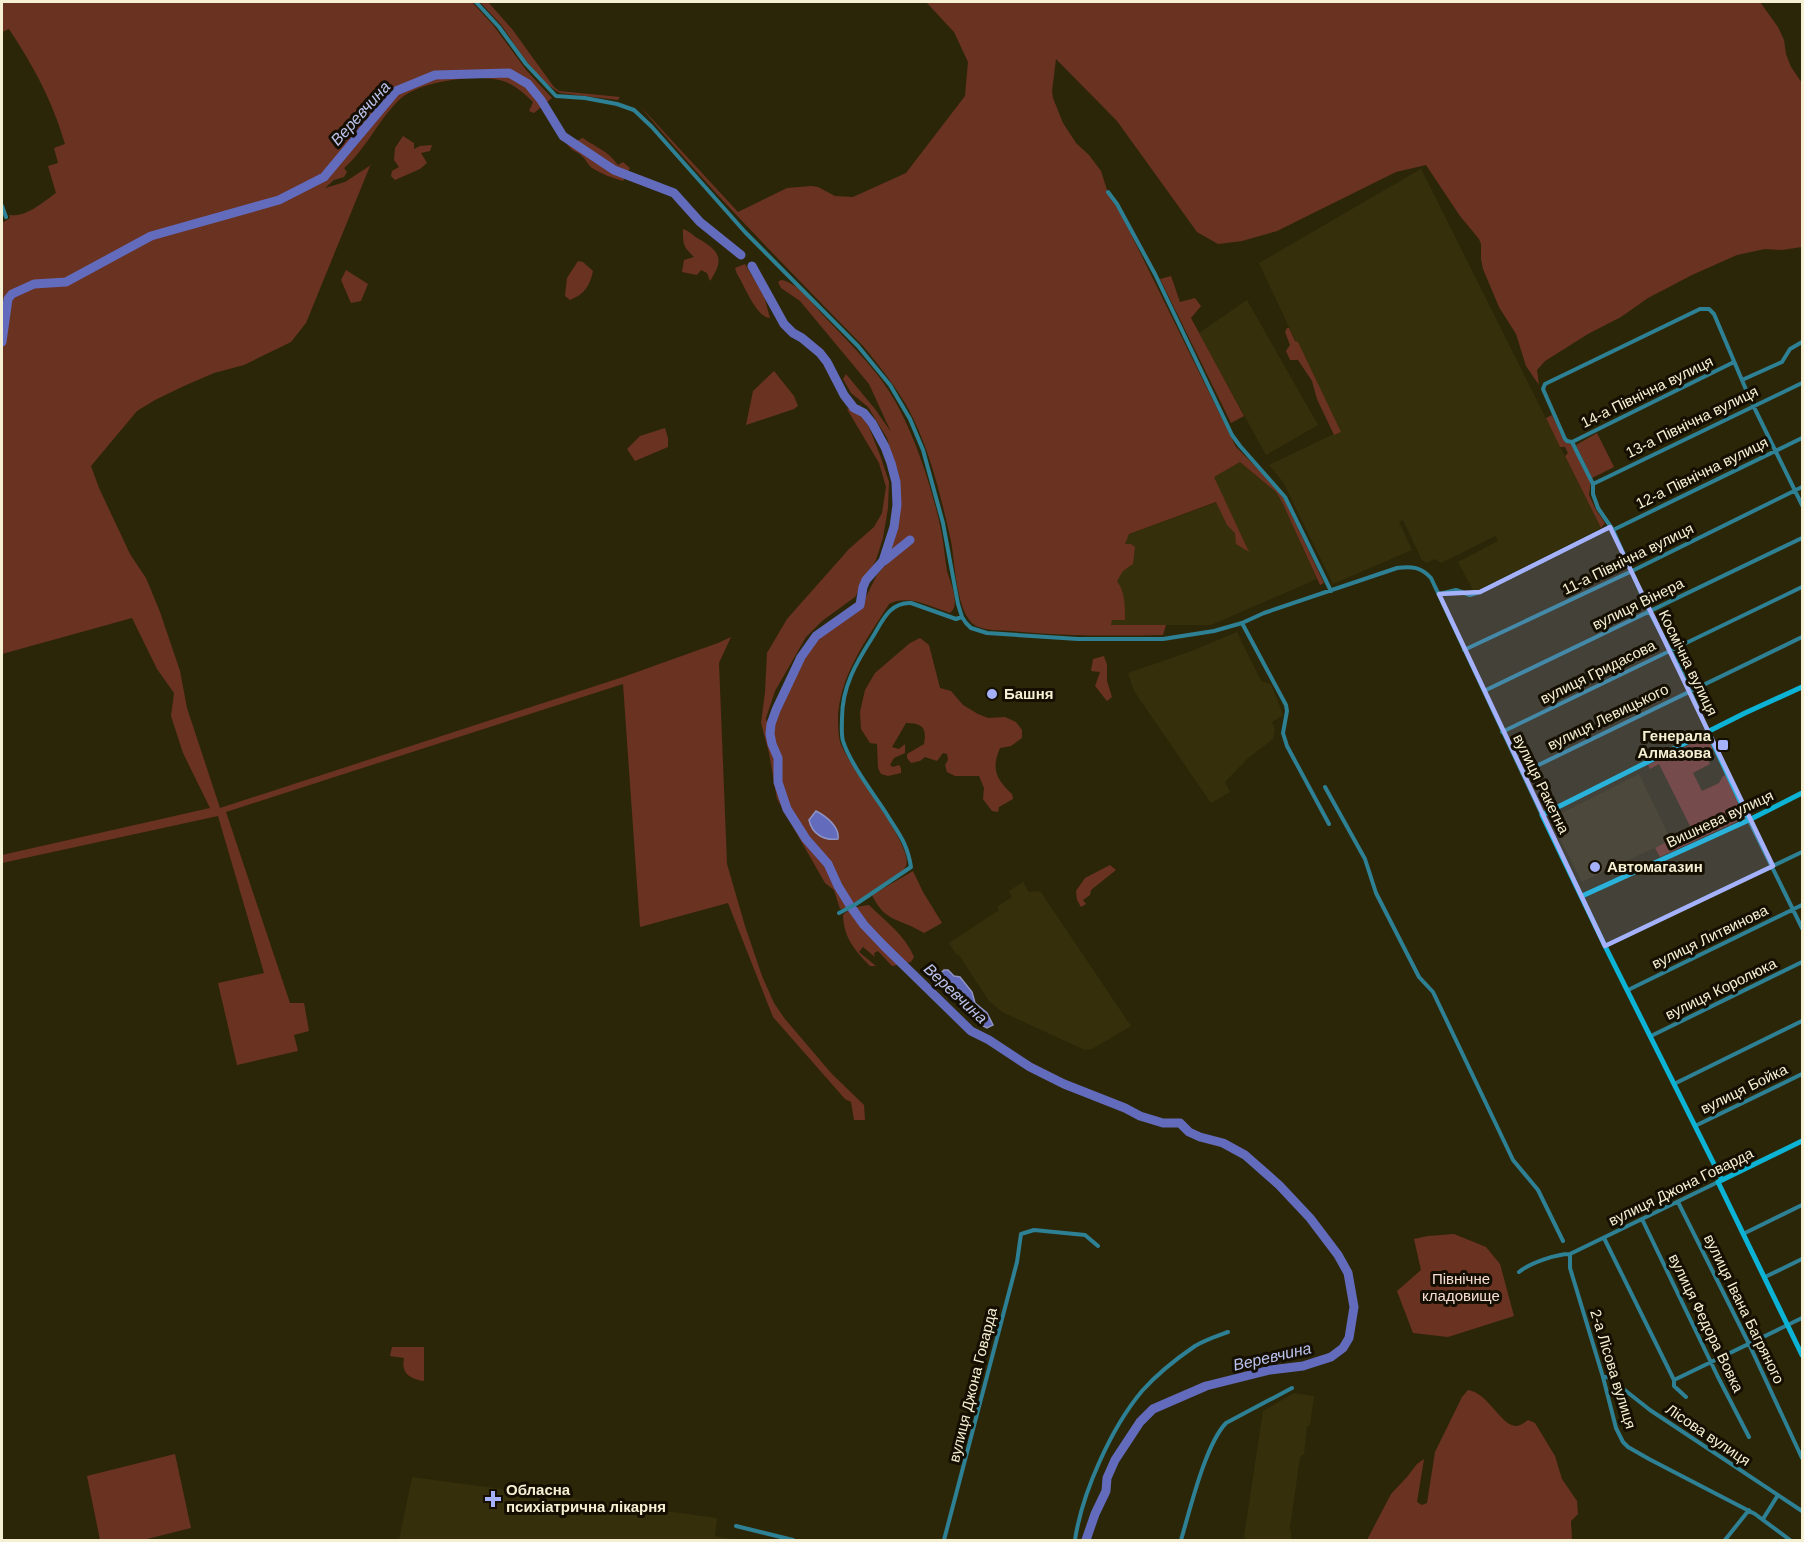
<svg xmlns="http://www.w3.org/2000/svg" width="1804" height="1542" viewBox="0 0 1804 1542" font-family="Arial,sans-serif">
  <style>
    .built { fill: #362f0c }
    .green { fill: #6a3221 }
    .water { fill: #636bbc; stroke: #8f93c3; stroke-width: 1.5 }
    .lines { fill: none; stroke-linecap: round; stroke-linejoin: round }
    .river { stroke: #636bbc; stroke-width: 9 }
    .street { stroke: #2e8094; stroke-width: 4 }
    .secondary { stroke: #0cb3d4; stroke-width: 5 }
    .marked { fill: #a6b1fc; fill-opacity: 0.2; stroke: #a6b1fc; stroke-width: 4.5; stroke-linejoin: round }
    .poi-dot { fill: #a6b1fc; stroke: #140f00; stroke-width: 2 }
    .labels { text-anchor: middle; stroke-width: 6; stroke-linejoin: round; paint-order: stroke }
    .street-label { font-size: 15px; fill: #f5f0d3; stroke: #140f00 }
    .poi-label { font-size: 15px; font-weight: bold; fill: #f5f0d3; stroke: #140f00; text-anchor: start }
    .park-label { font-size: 15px; fill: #f6dcd4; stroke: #140f00 }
    .water-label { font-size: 16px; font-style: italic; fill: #bbc2ee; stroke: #140f00 }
  </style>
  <rect width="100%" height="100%" fill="#2c2608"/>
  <!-- built -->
  <path class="built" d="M1421,169L1601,528L1474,592L1458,562L1498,541L1495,536L1441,563L1435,559L1426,563L1422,560L1403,520L1399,522L1412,550L1333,584L1283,482L1269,465L1338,432L1259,263Z
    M1247,300L1318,425L1266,455L1199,333Z
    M1240,462L1276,492L1282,502L1317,579L1211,625H1111L1113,573L1129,534L1223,500L1213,477Z
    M1237,632L1261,681L1271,684L1283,715L1272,722L1275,730L1273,739L1248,758L1225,782L1230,792L1211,803L1134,691L1128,673L1189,652Z
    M1639,774L1671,840L1582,882L1550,819Z
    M1023,882L1029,892L1040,891L1131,1026L1092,1049L1085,1050L1002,1012L989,1001L959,955L956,954L949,943L999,910L997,907L1012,897L1009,891Z
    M1294,1393L1314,1396L1310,1426H1307L1304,1454L1300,1457L1290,1527L1292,1540H1246L1244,1537L1263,1411Z
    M412,1477L717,1518L715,1536L738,1540H399Z"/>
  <!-- green -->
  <path class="green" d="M2,2H472L493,25L527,71L552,98L534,113L529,111L533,102C524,93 515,85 503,81C479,73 419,81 400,99C378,120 367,148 344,168L347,172L344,177L334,180L325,188L345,182L374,163L370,166L306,323L291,342L244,365L214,373L184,386L155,400L137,411L91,466L99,488L130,554L146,578L160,612L180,671L187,708L220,808L623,677L718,643L731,637L719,663L727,864L745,926L762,976L774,1003L785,1019L831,1073L864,1105L865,1120H854L851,1102L845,1099L773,1017L728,903L640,927L623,684L226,812L290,1003H304L309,1031L294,1035L298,1051L237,1065L218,983L264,973L218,816L2,863V855L210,808L183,753L171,716L174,693L157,669L132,618L2,654V223L10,218L9,215C26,218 43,202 56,193L48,166L58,163L54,148L65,144C52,100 34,67 9,29L2,32Z
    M480,2H488L512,29L554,87L559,91L620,97L618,100L560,93C535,79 518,49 502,26C495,18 487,10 480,2Z
    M926,2H1760L1778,27L1784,40L1786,54L1791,67L1802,83V247L1782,250L1765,249L1737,255L1692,275L1648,298L1621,317L1588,334L1545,361L1537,370L1539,385L1526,366L1516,334L1499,307L1483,269L1481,259V244L1479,239L1460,216L1426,165L1396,172L1277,231L1242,241L1218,244L1197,232L1117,121L1056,59L1052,91L1053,98L1063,123L1076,143L1089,155L1101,171L1109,196L1120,212L1236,447L1276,487L1285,501L1324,583L1320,585L1282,502L1276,492L1240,462L1214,477L1249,552L1236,544L1235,533L1227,525L1216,502L1129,534L1125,544H1131L1135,547L1133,564L1123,571L1117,581C1125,592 1125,606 1125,620H1112L1111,625H1166L1163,635C1112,636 1062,636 1012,631C1001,630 986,631 976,626C956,615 955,562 951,541C941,497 930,450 909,410C897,388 880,367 864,347C787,268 710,191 640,106L738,212L787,188L811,186L818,187L835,196L853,197L906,173L965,96L968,62L954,32Z
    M403,136L414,143V149L420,146L432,145L430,151L421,153L427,163L420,169L395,180L391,176L392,171L399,167L394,160L395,148Z
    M568,138L576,141L583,138C598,149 606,149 618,165L623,162L630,168L623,181C612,178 602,174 592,168C588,165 586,160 583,157C575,149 573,154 565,141Z
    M683,229C690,231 693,236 699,239C721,252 724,260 710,281L707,273L701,270L697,275L682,272L684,260L694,257C683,246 683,245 683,229Z
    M578,261L583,262L593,271C590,285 585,294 570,300L565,296L567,278Z
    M745,264L764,296L770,318C756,317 745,286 737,274L735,268Z
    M346,270L368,284L361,301L351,303L341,280Z
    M1171,276L1180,302L1195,298L1201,306L1191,318L1244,416L1231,423L1160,279Z
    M781,280C798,282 813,305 825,317C849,343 878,370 895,401C916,438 934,493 942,535C944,547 945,559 947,571C950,582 961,605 950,613C931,607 908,594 889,604C866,641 837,678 838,724C838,730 839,737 840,742C848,766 915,847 906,866C901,877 858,901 846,908L840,909L834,890L825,883L777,799L769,753L761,723L765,692L767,653L787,619L849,549L874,527L882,513L886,487L879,463L847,409L860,405L880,455L889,482L888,508L883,538L876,560L855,597L822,621L806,637L775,691L766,718L775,767L778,764L775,740L773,734L776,715L806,653L824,634L859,610L877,575L888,562L887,556L895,530L899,505L898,478L887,438L868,407L851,393L843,379L846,374L875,409L891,432L869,384L800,301L781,288L778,282Z
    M1287,328H1289L1295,341L1298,342L1341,432L1334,435L1317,399L1312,381L1298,360H1290L1286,351L1290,345L1285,332Z
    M774,371L794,396L798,406L794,409L746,425L753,391Z
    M1552,415L1564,441L1572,445L1591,481L1589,495L1596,510L1605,523L1601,528L1565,456L1568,453L1565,447H1560L1546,418Z
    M665,428L668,438V447L635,461L627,449L640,436Z
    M1597,433L1614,467L1592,478L1576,445Z
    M920,638L929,645L940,688L951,691L963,705L978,714L988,718L1005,717L1016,722L1022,730V738L1011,746L1000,748C991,769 996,779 1012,794L1013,799L999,807L998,812L992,811L983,799L984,788L979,776H955L947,772L945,765L948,760L947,754L943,753L937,761L925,757L920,761L911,763L907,758V754L924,744C927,727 922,723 906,723L892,747L899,749L905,744V753L894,758L890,765L893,767L899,765L901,768V773L888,776L881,774L878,768L877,744L870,743L861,729L860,712L865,690L875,673L910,643Z
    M1104,656L1107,665V681L1112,697L1107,701L1095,686L1100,672L1091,671L1093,659Z
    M1707,736L1713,748L1705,752L1710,764L1693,773L1702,791L1719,783L1723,776L1726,775L1745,818L1660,857L1655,848L1691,828L1659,764L1650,769L1648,765Z
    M1110,865L1116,870L1091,890L1090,895L1083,900L1086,904L1081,907L1077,900L1076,891L1085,878Z
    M913,871L923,892L942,923L924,933C900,918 885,923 872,895Z
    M869,905C885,921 905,935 914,957L911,962L892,966L878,951L874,953L875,957L863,947L859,952L876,966H870C855,950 844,939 843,915C850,908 859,906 869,905Z
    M1454,1234L1486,1247L1500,1264L1514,1316L1448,1337L1413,1333L1397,1291L1421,1270L1414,1239L1428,1236Z
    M392,1347H424V1381C409,1379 401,1373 404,1358L390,1356Z
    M1468,1390C1488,1393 1500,1424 1515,1426C1520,1426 1524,1423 1528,1420L1535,1423L1555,1456L1562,1479L1577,1501L1578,1514L1571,1521L1572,1540H1367L1391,1494L1407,1477L1417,1464L1424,1459L1417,1502L1422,1505L1427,1503L1435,1452L1462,1397Z
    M175,1454L191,1528L143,1540H100L87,1476Z"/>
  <!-- water -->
  <path class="water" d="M816,811C826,816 840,827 838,839C824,841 812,834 809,820Z
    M944,970H948L954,976L960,977L972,992L975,1003L987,1013L993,1025L987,1028L976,1022L978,1012L968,1003L962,992L949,989L941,973Z"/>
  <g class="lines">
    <!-- river -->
    <path class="river" d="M752,266L784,324L793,333L802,338L820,353L827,362L844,395L854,408L864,413L872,423L885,447L891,463L896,482L897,505L894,527L883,561L866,580L863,587L860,605L816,636L801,657L776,710L771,724L770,734L772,744L778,758V782L787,809L806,839L828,864L838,886L851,907L864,925L884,946L971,1031L989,1040L1030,1067L1064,1084L1125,1108L1140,1116L1163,1123H1180L1189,1132L1200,1137L1223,1143L1245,1155L1279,1185L1310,1218L1338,1255L1348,1273L1354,1307L1349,1338L1343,1348L1331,1357L1303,1366L1270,1370L1206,1386L1153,1409L1140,1422L1115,1460L1107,1478L1106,1491L1095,1514L1086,1540
      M2,342L8,299L12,294L34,284L66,282L151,236L279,200L324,177L396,91L435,75L509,73L528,84L541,100L563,136L614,170L674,193L700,222L741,255
      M884,561L910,540"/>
    <!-- street -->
    <path class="street" d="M476,2L499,27L526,64L556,96L585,98L617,104L634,110L652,127L745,232L858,346L890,385L910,419L923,450L943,523L958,604L962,617L966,623L971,628L987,633L1078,639H1163L1214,631L1242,623L1264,613L1397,568C1412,566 1421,567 1431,578L1542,815
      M1108,192L1117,204L1155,274L1232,435L1240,446L1285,497L1331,591
      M2,206L6,217
      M1734,362L1572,442L1567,441L1565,439L1543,389L1545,384L1700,309H1709L1714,314L1750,399L1802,505
      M1742,380L1782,362L1790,349L1802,342
      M1572,442L1593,484V494L1598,508L1613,530L1649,611L1679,666L1708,732
      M1593,484L1802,383
      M1613,530L1802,438
      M1439,594L1456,590L1470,595L1480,592L1610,527
      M1242,623L1286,705L1287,711L1283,733L1287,746L1329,824
      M1464,650L1632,571L1802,487
      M1484,691L1802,538
      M1502,732L1802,587
      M1522,773L1802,637
      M1325,787L1365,859L1376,893L1419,977L1433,992L1513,1160L1538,1190L1563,1241
      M1749,820L1802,928
      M839,913L856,904L911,867C907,842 898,833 886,813C873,793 850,763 843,741C841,734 842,726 842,718C842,687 856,663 872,638C882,622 889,602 911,603L956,619L962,617
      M1605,946L1802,852
      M1628,990L1802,905
      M1651,1036L1802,962
      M1674,1084L1802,1021
      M1695,1126L1802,1074
      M1678,1202L1749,1344L1802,1458
      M1642,1219L1718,1377L1749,1437
      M1743,1234L1802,1205
      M1604,1238L1674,1380V1386L1686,1397
      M1570,1254V1268L1603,1377L1616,1428L1623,1442L1628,1447L1649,1459L1755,1514L1790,1540
      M1519,1272C1530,1263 1556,1254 1570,1254L1718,1182
      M1765,1277L1802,1259
      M1603,1377H1607L1612,1380L1650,1410L1802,1511
      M1674,1380L1802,1318
      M1763,1519L1778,1495
      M736,1526L793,1540
      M944,1540L1017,1262L1021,1234L1034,1230L1085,1235L1098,1246
      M1075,1540C1082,1493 1111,1428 1142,1391C1157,1374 1176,1359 1195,1346C1205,1340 1217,1336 1228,1332
      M1181,1540C1190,1510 1205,1445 1226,1423L1292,1388
      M1725,1540L1749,1510"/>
    <!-- secondary -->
    <path class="secondary" d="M1708,732L1749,820
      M1582,896L1749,820L1802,793
      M1802,1141L1718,1182L1802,1355
      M1722,1180L1605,946L1542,815L1745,713L1802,687"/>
  </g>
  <!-- marked area -->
  <path class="marked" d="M1610,527L1773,866L1605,946L1439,594L1480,592Z"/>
  <!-- markers -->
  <g class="poi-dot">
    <circle cx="992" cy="694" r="6"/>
    <rect x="1717" y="739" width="12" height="12" rx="3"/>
    <circle cx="1595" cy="867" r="6"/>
    <path d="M490 1490h6v6h6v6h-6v6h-6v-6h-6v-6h6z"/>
  </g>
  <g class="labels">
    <!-- street labels -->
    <g class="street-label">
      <text transform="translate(1647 392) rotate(-26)" y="5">14-а Північна вулиця</text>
      <text transform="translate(1692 422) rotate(-26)" y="5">13-а Північна вулиця</text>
      <text transform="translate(1702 473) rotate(-26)" y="5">12-а Північна вулиця</text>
      <text transform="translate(1628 559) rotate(-26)" y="5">11-а Північна вулиця</text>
      <text transform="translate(1638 604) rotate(-26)" y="5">вулиця Вінера</text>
      <text transform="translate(1688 663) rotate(64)" y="5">Космічна вулиця</text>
      <text transform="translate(1598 672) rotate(-26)" y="5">вулиця Гридасова</text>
      <text transform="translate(1608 717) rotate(-26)" y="5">вулиця Левицького</text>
      <text transform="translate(1541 784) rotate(64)" y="5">вулиця Ракетна</text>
      <text transform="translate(1720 819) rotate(-25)" y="5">Вишнева вулиця</text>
      <text transform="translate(1710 937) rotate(-26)" y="5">вулиця Литвинова</text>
      <text transform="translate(1721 989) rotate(-26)" y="5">вулиця Королюка</text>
      <text transform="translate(1744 1089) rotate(-26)" y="5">вулиця Бойка</text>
      <text transform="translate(1681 1187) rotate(-26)" y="5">вулиця Джона Говарда</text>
      <text transform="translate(1744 1309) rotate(64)" y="5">вулиця Івана Багряного</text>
      <text transform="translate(1706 1323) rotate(64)" y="5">вулиця Федора Вовка</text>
      <text transform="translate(1613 1369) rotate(73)" y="5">2-а Лісова вулиця</text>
      <text transform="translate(973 1385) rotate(-76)" y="5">вулиця Джона Говарда</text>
      <text transform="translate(1708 1435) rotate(34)" y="5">Лісова вулиця</text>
    </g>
    <!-- poi labels -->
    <g class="poi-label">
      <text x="1004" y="699">Башня</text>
      <text x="1711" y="741" text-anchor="end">Генерала<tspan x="1711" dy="17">Алмазова</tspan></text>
      <text x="1607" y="872">Автомагазин</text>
      <text x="506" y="1495">Обласна<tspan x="506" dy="17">психіатрична лікарня</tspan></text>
    </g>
    <!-- park labels -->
    <g class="park-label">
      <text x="1461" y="1284">Північне<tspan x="1461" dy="17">кладовище</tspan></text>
    </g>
    <!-- water labels -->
    <g class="water-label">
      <text transform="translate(360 113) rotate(-48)" y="6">Веревчина</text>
      <text transform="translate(956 993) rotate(43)" y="6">Веревчина</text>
      <text transform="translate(1272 1356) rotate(-13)" y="6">Веревчина</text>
    </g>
  </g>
  <!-- border -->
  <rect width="1804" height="1542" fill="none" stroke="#f5f0d3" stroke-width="6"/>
</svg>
